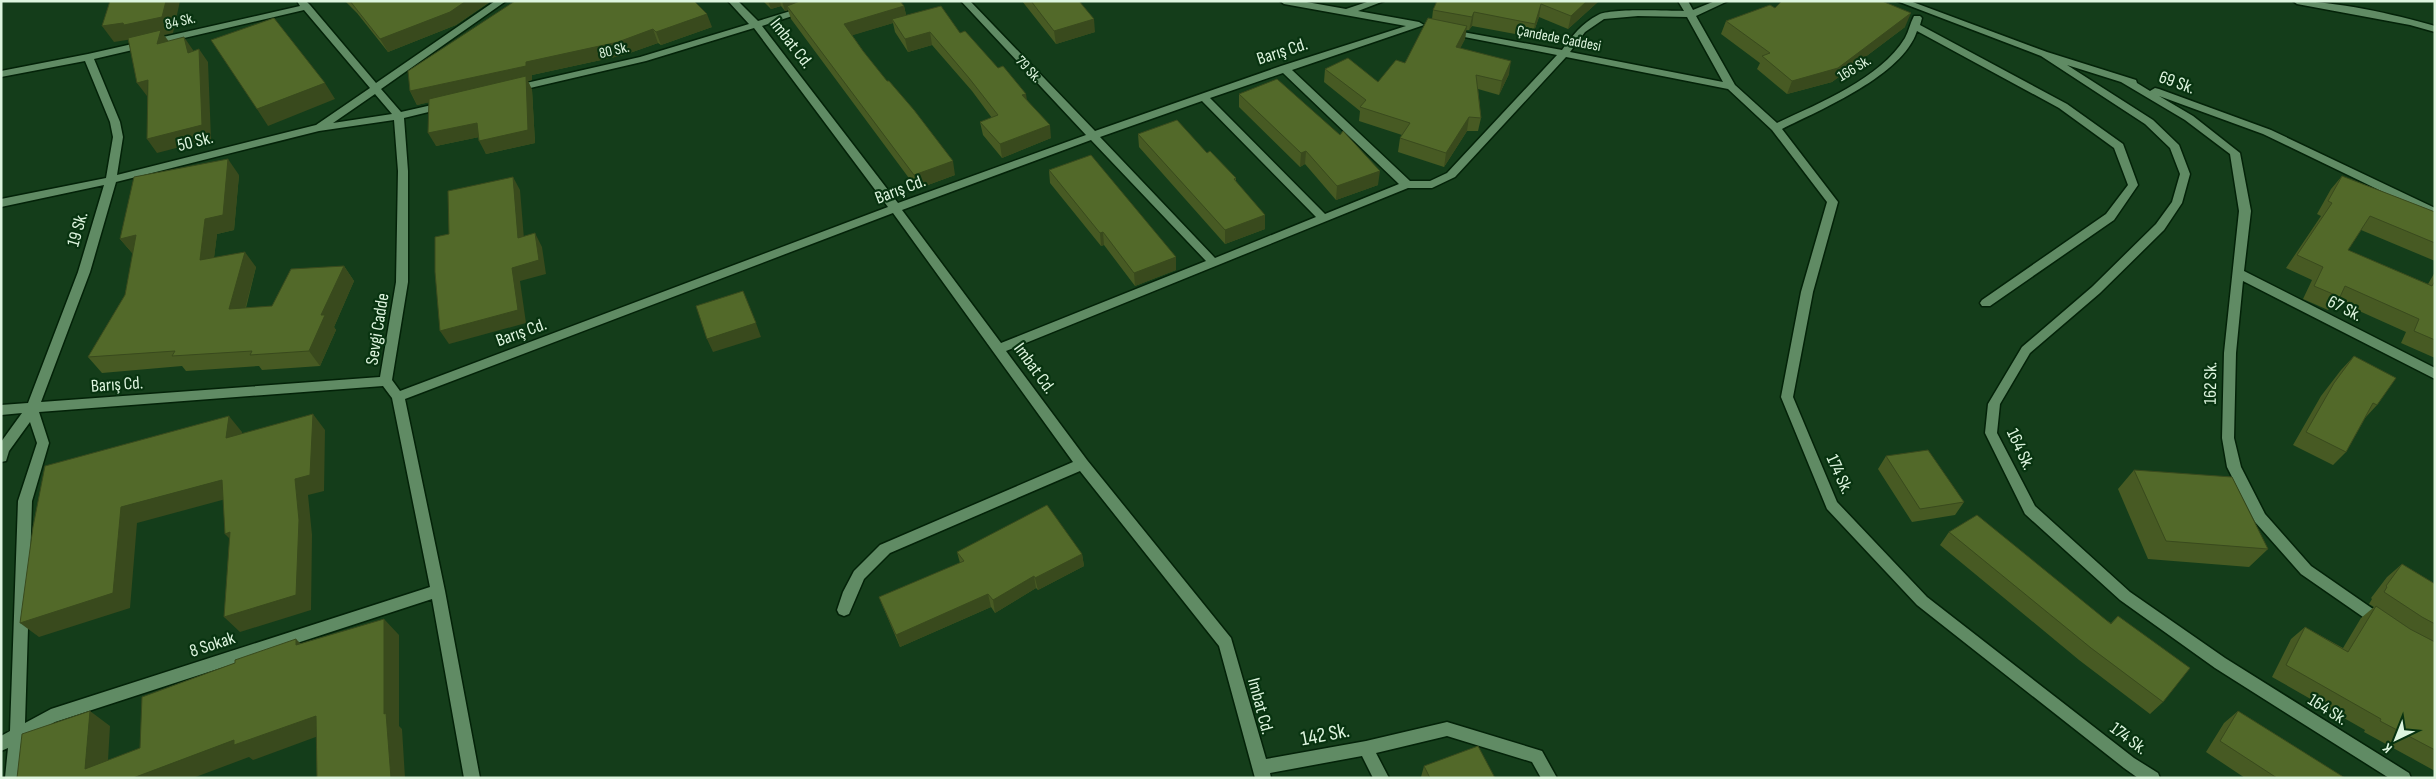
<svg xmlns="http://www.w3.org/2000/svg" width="2436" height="779" viewBox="0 0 2436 779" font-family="'Sofia Sans Condensed',sans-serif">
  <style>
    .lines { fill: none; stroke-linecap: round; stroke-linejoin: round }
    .minor-casing { stroke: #032208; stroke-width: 3 }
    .minor { fill: #608b64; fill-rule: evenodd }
    .wall { fill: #475a23 }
    .shaded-wall { fill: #394a1d }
    .building { fill: #526929; stroke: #394a1d }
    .labels { text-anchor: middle; stroke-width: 4.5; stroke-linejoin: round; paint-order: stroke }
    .far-street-label { font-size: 15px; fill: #def5df; stroke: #083310 }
    .street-label { font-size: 18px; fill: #def5df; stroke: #083310 }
    .near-street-label { font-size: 21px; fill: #def5df; stroke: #083310 }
  </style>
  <rect width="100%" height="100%" fill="#143d1a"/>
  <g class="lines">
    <defs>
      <path id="minor" d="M297,1H306L310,5L376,83L495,1H506L381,89L401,112L445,102L450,105L449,107L404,118L408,171V282L392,380L400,391L888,207L754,28L646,61L513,92L508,89L513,86L640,57L749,24L728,1H738L758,21L823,1H838L762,26L898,203L1086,135L961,1H970L1095,131L1281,66L1406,26L1284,4L1280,1H1301L1346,9L1370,1H1384L1358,11L1419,22L1424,25L1292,70L1410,181H1430L1447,173L1557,55L1449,34L1446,33V29L1562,50C1572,36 1582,23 1598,15C1611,8 1666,11 1684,11L1678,1H1688L1693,10L1715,1H1728L1696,16L1735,85L1777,123C1819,103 1880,79 1905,38C1909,31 1910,23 1914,16H1920L1922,18L1920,25L2067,104L2123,144L2138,185L2114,220L1990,306H1982L1980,303L1982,300L2106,214L2128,185L2114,148L2059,108L1917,31C1903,75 1822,109 1782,129L1838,202L1813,292L1793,397L1837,502L1927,597L2134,758L2158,773L2160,778H2138L2124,768L1917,605L1827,509L1781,397L1801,292L1827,202L1772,130L1728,89L1566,57L1455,177L1432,188H1408L1006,351L1087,460L1231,638L1266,759L1366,741L1447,722L1542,751L1557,778H1541L1532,762L1447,736L1376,753L1389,778H1373L1362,756L1270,773L1271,778H1255L1219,646L1080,471L890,553L864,579L849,614L844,616L839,614L837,610L843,592L854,571L880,545L1073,462L893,213L405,399L445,591L480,778H464L432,599L55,722L24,739L21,778H5L8,748L1,751V736L10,731L18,501L37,443L30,422L9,451L6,461L1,462V442L22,413L1,415V405L28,403L78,272L104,185L1,207V199L106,178L113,137L110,122L85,61L1,77V71L88,54L300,6ZM304,10L370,88L316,125L117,175L123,137L120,122L94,59ZM1638,16L1687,17L1723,82L1570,52L1585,32L1604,19ZM1283,73L1399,184L1325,214L1210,98ZM375,94L392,114L333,123ZM1202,101L1316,217L1215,258L1100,137ZM394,120L398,171L396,282L380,377L41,402L90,272L116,182L319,131ZM1091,140L1206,261L1001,343L902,210ZM383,386L392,398L430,587L51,709L25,723L32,501L49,443L39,412Z
        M1897,1H1910L2047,52L2136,80L2137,83L2150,91L2155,88L2159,89L2271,130L2435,208V217L2263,134L2159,96L2193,116L2240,153L2251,211L2244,271L2435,368V379L2243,281L2236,353L2234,438L2241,467L2265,514L2311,566L2386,618L2388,622L2386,626L2381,628L2376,626L2301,574L2255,522L2227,467L2222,438L2224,353L2239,211L2230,154L2185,120L2121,82L2067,65L2153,120L2179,145L2190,174L2182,203L2164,230L2100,293L2030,353L2000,404L1997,433L2035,506L2130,592L2225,658L2409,773L2411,778H2389L2215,668L2120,600L2025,514L1985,433L1988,404L2022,347L2092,287L2156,224L2172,202L2180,174L2170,148L2145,124L2041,56Z
        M2293,1C2335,1 2394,14 2435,26V32L2410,25L2297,4Z"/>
    </defs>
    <!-- minor casing -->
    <use href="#minor" class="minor-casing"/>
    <!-- minor -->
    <use href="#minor" class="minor"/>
  </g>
  <!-- wall -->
  <path class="wall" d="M345,1H491L456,25L388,52L357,13Z
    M515,1L712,27L661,45L658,43L624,55L532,75V80L528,81L532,90L535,143L486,154L479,137L436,146L429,102L417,105L410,91Z
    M763,1H900L904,6L906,15L960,33L1027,100L1051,138L1002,158L983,135L980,122L992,118L972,91L932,45L908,52L895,32L893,23L852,35L863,51L955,175L917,189L791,19L788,10L785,11L781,6L771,9Z
    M1022,1H1079L1095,32L1056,44Z
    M1437,1H1599L1568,29L1539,17L1532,37L1472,26L1469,30H1466L1465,39L1460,48L1509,74L1499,95L1478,89L1481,118L1478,131H1467L1444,167L1398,152L1400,138L1402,135L1359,121L1360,111L1324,82L1325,69L1378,82L1405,63L1432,19L1433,10Z
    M1775,8L1905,27L1832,82L1787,94L1757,69L1760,63L1721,34L1726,21Z
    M1239,94L1340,135L1378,185L1336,200L1305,164L1300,167L1239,107Z
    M1138,134L1207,153L1236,178V182L1265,215V229L1225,244L1139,147Z
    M1049,170L1176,270L1135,286L1104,245L1101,246L1050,183Z
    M239,175L234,230L217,234L214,257L256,267L246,308L272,306L344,266L354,281L334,327L336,330L320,366L262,370L259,366L186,371L182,366L102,373L88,357L125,295L133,254L120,239Z
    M2342,176L2435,212V261L2361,230L2348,250L2428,284L2435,272V358L2401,343L2406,332L2337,301L2328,310L2303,299L2312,280L2286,268L2321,216L2317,214L2331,189Z
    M2354,356L2377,405L2365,418L2346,452L2333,465L2293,445L2321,396L2341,370Z
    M1886,456L1964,502L1955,515L1912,522L1878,469Z
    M2134,470L2268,549L2249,567L2148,559L2118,489Z
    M1949,532L2111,623L2118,616L2163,702L2150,714L2079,660L1940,545Z
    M957,552L1082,554L1084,566L1038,590L1036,588L995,613L991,607L900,647L884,609L879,597L960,563Z
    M2402,564L2435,584V771L2364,732L2365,730L2272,677L2291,639L2305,627L2343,648L2361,618L2374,607L2369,604L2372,599L2371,598L2387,577Z
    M2238,711L2345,778H2245L2206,752L2224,723Z
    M1424,766L1495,778H1421V777Z"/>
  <!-- shaded-wall -->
  <path class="shaded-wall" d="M166,1H180L173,33L164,35L170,43L167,58L133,39L114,42L102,26Z
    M466,1H491L456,25L388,52L380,39Z
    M768,1H780L781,6L771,9Z
    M782,1H816L787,6L788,10L785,11Z
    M1587,1H1599L1568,29L1571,16Z
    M1541,4L1539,17L1532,37L1535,24Z
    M904,6L907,19H892L893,23L847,37L844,24Z
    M1474,12L1472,26L1469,30L1472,17Z
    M1911,13L1905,27L1832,82L1787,94L1792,81Z
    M707,14L712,27L661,45L656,32Z
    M1094,19L1095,32L1056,44L1054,31Z
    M1467,26L1465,39L1454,61L1456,47Z
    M653,29L658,43L624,55L532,75V80L528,81L532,90L535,143L486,154L479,141L526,81L417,105L410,91Z
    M930,32L932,45L908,52L905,39Z
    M184,37L193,50L197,66L188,53Z
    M199,49L208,62L211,139L157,153L147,139Z
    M1511,61L1509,74L1499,95L1502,81Z
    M148,80L147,96L137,83Z
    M325,83L335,99L268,126L257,109Z
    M1026,94L1028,107L1022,95Z
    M1469,117L1467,131L1444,167L1446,153Z
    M477,123L484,136L436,146L428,133Z
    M1050,125L1051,138L1002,158L1000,144Z
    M1306,151L1305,164L1300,167L1301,153Z
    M228,159L239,175L234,230L217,234L212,275L200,260L205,219Z
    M953,161L955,175L917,189L914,175Z
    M1380,171L1378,185L1336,200L1337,186Z
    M513,177L520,190L525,251L518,238Z
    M1265,215V229L1225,244V230Z
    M1103,232L1104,245L1101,246L1100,233Z
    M535,233L542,247L546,274L520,281L526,323L449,344L440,331L512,268Z
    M136,235L133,254L120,239Z
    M245,252L256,267L241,324L229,309Z
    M1176,257V270L1135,286L1134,273Z
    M344,266L354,281L334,327L336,330L320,366L309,351L321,315Z
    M756,323L761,337L713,352L707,339Z
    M313,414L325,430L324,491L308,495L312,535L311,610L240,632L224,617L295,479Z
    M229,416L242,432L240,453L226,438Z
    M222,480L237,496L137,523L130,608L39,637L20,623L121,507Z
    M230,532L240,549L225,534Z
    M1082,554L1084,566L1038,590L1035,578Z
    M1034,576L1036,588L995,613L993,600Z
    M988,594L991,607L900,647L896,635Z
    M384,619L399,635V726L402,729L405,778H391L384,714Z
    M296,639L312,655L296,645Z
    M90,711L110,726L107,778L85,769Z
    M316,716L332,731L253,760L249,757L193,778H133L234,740Z"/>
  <!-- building -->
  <path class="building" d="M110,1H166L162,17L124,25L123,23L102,26Z
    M350,1H466L450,12L380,39Z
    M515,1H694L707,14L656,32L653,29L618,42L526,62V66L410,91L408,71Z
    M800,1H900L904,6L844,24L863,51L887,81H889L914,110L953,161L914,175L787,6Z
    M1031,1H1079L1094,19L1054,31Z
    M1437,1H1587L1571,16L1541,4L1535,24L1474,12L1472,17L1433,10Z
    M1782,1H1882L1911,13L1838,68L1792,81L1762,56L1770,53L1726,21L1770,5L1775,8Z
    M941,6L960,33L965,31L998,68L1003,66L1026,94L1022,95L1050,125L1000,144L980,122L998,115L969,78L930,32L905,39L892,19Z
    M274,18L325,83L257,109L211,40Z
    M1428,18L1467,26L1456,47L1511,61L1502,81L1476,75L1481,118L1469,117L1446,153L1400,138L1410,123L1360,107L1366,100L1325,69L1348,58L1378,82L1396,60L1405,63Z
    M161,30L157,44L184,37L188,53L199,49L202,125L147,139L148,80L137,83L128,38Z
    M526,76L528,130L479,141L477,123L428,133L429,99Z
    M1277,79L1340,135L1343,131L1380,171L1337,186L1306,151L1301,153L1239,94Z
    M1177,120L1207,153L1210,151L1236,178L1234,179L1265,215L1225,230L1138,134Z
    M1091,155L1176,257L1134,273L1103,232L1100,233L1049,170Z
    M228,159L223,215L205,219L200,260L245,252L229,309L272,306L291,269L344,266L321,315H325L309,351L250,355L252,351L172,356L175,351L88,357L125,295L136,235L120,239L134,177Z
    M2342,176L2435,212V243L2370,216L2348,250L2432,286L2435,281V340L2414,331L2419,319L2345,286L2340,297L2314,286L2323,267L2297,255L2332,203L2328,201Z
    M513,177L518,238L535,233L539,260L512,268L518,310L440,331L435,272V237L449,234L448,191Z
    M743,291L756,323L707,339L696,306Z
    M2354,356L2396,378L2377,405L2373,403L2346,452L2306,432L2334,383Z
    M313,414L310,475L295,479L299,520L296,595L224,617L230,532L225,534L222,480L121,507L113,593L20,623L33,527L45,466L229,416L226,438Z
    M1928,450L1964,502L1920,509L1886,456Z
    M2134,470L2232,477L2268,549L2166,541Z
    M1047,505L1082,554L1035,578L1034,576L993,600L988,594L896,635L879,597L964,561L957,552Z
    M1977,515L2111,624L2118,616L2190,668L2163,702L2091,648L1949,532Z
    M2402,564L2435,584V624L2422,617L2384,592L2387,587L2386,586Z
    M2376,606L2410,629L2435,642V750L2380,721L2381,719L2286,665L2305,627L2348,652Z
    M384,619V714L386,713L391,778H317L316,716L234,745V740L133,778H17L22,734L90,711L85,769L140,748L142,697L235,663V660L296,639V645Z
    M2238,711L2345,778H2277L2220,741Z
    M1478,746L1495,778H1430L1424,766Z"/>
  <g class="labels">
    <!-- far-street labels -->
    <g class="far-street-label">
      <text transform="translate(180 21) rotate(-13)" y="5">84 Sk.</text>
      <text transform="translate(1559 38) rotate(11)" y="5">Çandede Caddesi</text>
      <text transform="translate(614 50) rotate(-13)" y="5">80 Sk.</text>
      <text transform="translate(1854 68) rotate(-31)" y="5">166 Sk.</text>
      <text transform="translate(1029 69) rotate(47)" y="5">79 Sk.</text>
    </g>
    <!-- street labels -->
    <g class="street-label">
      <text transform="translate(792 43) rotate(52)" y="6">Imbat Cd.</text>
      <text transform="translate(1282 51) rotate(-18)" y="6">Barış Cd.</text>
      <text transform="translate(2177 82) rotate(20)" y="6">69 Sk.</text>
      <text transform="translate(195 141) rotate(-14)" y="6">50 Sk.</text>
      <text transform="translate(900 189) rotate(-21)" y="6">Barış Cd.</text>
      <text transform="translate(77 229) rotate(-74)" y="6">19 Sk.</text>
      <text transform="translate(2345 308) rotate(27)" y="6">67 Sk.</text>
      <text transform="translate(377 329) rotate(-81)" y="6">Sevgi Cadde</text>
      <text transform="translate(521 332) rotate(-20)" y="6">Barış Cd.</text>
      <text transform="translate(1035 368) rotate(54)" y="6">Imbat Cd.</text>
      <text transform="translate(2210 383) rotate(-89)" y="6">162 Sk.</text>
      <text transform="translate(117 384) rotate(-4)" y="6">Barış Cd.</text>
      <text transform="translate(2021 449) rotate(65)" y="6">164 Sk.</text>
      <text transform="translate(1840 474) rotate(66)" y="6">174 Sk.</text>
      <text transform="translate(212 644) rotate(-18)" y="6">8 Sokak</text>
      <text transform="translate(1261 706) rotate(75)" y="6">Imbat Cd.</text>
      <text transform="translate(2328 709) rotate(32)" y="6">164 Sk.</text>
      <text transform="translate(2129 738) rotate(37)" y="6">174 Sk.</text>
    </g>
    <!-- near-street labels -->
    <g class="near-street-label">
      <text transform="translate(1325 734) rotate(-11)" y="7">142 Sk.</text>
    </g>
  </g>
  <!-- border -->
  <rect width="2436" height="779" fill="none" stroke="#def5df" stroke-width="5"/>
  <!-- north arrow -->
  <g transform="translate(2396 739) rotate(223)" stroke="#083310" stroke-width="4" paint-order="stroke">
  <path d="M0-4L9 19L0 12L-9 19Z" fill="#def5df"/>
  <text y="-8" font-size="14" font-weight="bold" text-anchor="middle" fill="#def5df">K</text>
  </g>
</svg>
